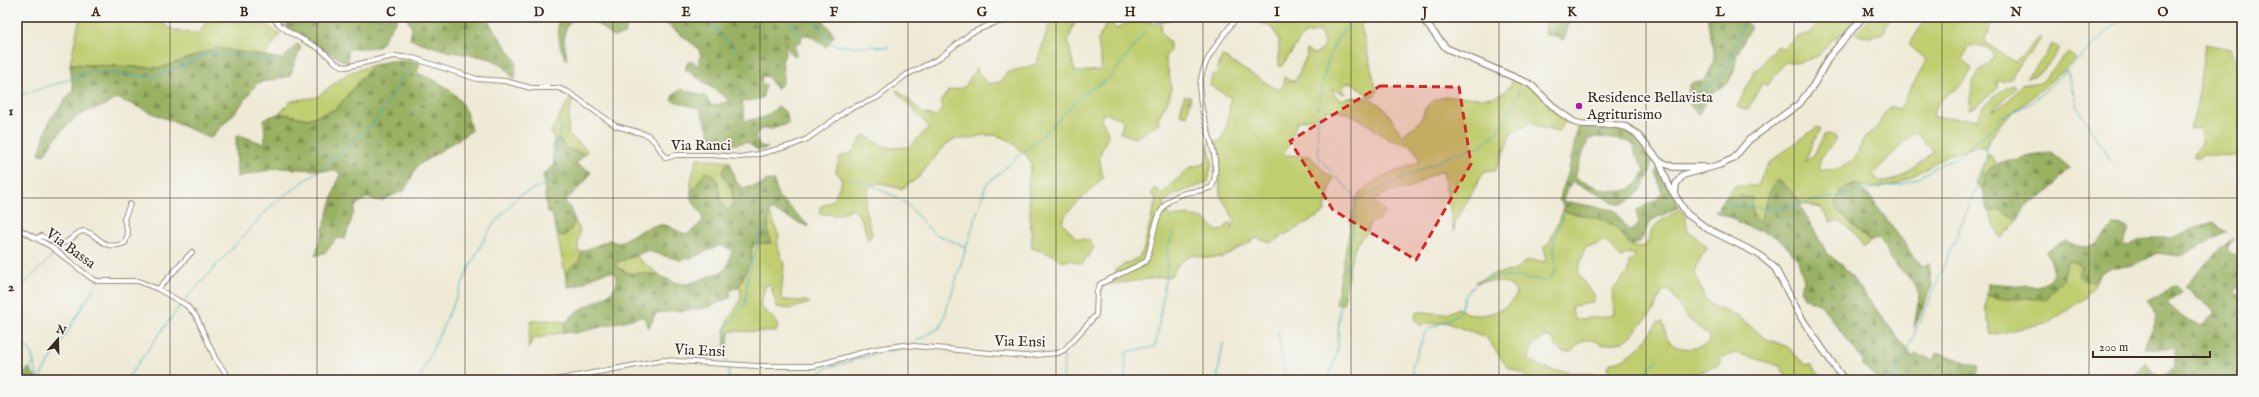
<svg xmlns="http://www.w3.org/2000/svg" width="2259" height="397" viewBox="0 0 2259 397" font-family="'IM FELL English',serif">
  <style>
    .grass { fill: #c0ce70; stroke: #7e7c47; fill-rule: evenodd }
    .forest { fill: url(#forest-firs); stroke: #6a6e40; fill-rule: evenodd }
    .cemetery { fill: url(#cemetery-stones); stroke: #7e7c47 }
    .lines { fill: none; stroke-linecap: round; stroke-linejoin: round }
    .stream { stroke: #3eabbc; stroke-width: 1 }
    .street-casing { stroke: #948a7a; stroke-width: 6 }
    .secondary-casing { stroke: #948a7a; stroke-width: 8 }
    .street { stroke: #fff; stroke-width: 4 }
    .secondary { stroke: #fff; stroke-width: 5.5 }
    .marked { fill: #d62828; fill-opacity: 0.2; stroke: #d62828; stroke-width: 3; stroke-dasharray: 8 5; stroke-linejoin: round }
    .grid { fill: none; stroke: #3b2a1e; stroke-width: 1; stroke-opacity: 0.55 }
    .poi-dot { fill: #b5179e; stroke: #f6f6f2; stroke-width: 1.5 }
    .labels { text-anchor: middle; stroke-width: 3.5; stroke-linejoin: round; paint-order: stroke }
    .poi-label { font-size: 15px; fill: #3b2a1e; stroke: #f6f6f2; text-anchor: start }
    .street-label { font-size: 15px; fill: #3b2a1e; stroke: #f6f6f2 }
    .neatline { fill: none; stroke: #3b2a1e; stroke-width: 1.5 }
    .grid-label { font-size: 13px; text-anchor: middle; font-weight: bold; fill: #3b2a1e }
  </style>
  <defs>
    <pattern id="forest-firs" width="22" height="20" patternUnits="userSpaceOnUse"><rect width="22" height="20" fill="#98b162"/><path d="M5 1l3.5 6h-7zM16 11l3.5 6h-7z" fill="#7d9050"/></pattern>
    <pattern id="cemetery-stones" width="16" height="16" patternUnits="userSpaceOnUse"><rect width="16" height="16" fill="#c0ce70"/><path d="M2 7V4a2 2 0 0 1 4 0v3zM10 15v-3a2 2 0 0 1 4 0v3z" fill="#a6b161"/></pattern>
  </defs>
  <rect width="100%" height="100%" fill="#f6f6f2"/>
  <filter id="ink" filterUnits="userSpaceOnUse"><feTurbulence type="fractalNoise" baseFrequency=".025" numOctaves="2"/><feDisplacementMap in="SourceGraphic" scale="8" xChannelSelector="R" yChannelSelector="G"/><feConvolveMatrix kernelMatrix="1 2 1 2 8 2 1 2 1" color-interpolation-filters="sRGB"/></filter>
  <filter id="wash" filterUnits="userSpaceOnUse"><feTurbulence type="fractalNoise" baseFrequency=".012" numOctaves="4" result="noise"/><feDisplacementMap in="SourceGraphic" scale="16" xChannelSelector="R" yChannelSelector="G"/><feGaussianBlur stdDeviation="0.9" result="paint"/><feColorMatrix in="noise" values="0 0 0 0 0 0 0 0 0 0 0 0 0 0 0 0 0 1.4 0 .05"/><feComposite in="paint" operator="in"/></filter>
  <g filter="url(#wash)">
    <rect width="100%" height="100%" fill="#eeead5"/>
    <!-- grass -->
    <path class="grass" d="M80,17H160C165,33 186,32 199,33L209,17H246L255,25L261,21L280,35L264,56L216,48L161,68L70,64Z
      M1067,17L1076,19L1068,41L1075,72L1102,70L1098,40L1108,20L1116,29C1131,19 1145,20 1162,25L1160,31L1170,43V50L1165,57C1172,90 1176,89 1158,118L1159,123L1135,138L1120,133L1123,124L1122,119L1104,113L1101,119C1115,140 1104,137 1100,156C1099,162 1102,172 1103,178L1066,214L1062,222L1076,238L1089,240L1094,248L1082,264L1070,260L1061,262L1056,256L1032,248L1028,184L1031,165L1028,157L1009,140L996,135H983L967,139H954L944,146L918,178L901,189C890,186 880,179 869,187L865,209L872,235L868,240L862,220L853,208L837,215L820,214V207L833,200L842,181L836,171C841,151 838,159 853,152L864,135L881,145L891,148L909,147L929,127L896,91H899L923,113L936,117L943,107L941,101L948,91L965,87L976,68L982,78L989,84L1001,82L1006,73L1036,64L1049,25L1057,19Z
      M1257,17H1365L1361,26L1377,92L1375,95L1370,97C1362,93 1358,85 1350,82L1342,86L1345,94L1333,89L1334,95L1341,100C1352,95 1370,97 1380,105C1388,110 1396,128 1403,136C1407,130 1415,127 1419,122C1426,113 1421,108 1435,100C1460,88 1498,113 1513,80L1531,87L1566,121L1557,132L1539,127L1531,122L1512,132L1495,172L1490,170L1484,172L1455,222L1454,232L1443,171L1431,175L1409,189H1396L1378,197L1374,202L1386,212L1379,220L1371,222L1367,233C1348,244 1349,283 1343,304H1336L1355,201C1368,178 1395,172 1419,162L1418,155L1411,146L1388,139L1360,119L1347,113L1326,110C1320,121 1307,118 1297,122L1288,147L1284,152V155L1310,156L1325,172L1333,177L1324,213L1270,243L1257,238L1223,257L1207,258L1193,255L1180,262L1171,276L1105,285L1114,279L1116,269L1139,257L1143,251L1156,199L1151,194L1154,188L1162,193L1191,167L1204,164L1208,157V143L1212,162L1208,182C1191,190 1180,189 1164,202L1165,209L1170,217L1190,215L1205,220L1217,231L1224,230L1228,223H1231V229L1235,221L1220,195L1219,160L1214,142H1219C1229,129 1228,113 1231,98L1210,85L1212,75L1216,74L1222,56L1278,90L1284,84V77L1290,81L1296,80L1307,55L1306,50L1314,54L1320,51L1325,44L1319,31L1303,35L1282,66H1279V40L1273,28L1258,22Z
      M1821,17H1855L1849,29L1830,41L1818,56L1801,62H1785L1767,86L1763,83L1761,85L1748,109L1745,110L1737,107L1755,70L1761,67L1768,54L1774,52L1776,46L1782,48L1799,36L1811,33Z
      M1870,17H1891L1882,35L1869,37L1856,34Z
      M1927,17H1944L1950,22L1959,17H1994L1984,42L2015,62L2041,36V40L2017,67L2011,78L2003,82L1997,80L1998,88L1976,107L1969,110C1971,99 1970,84 1977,75C1982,67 1990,65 1994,56C1988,44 1978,45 1967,48L1963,58L1971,69C1969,73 1968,78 1965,81C1956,91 1934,99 1933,117L1978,119C1981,104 2001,90 2014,84L2016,86L2014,91L1991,111C2003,106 2016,97 2021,85L2041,82L2068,53L2076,59L2028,101L2014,111L2000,124L1984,148C1975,145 1972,148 1963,151C1958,153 1953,153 1948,155C1919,170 1890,199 1855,183L1836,203L1839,212L1870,242L1864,247L1849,227L1837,221L1831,223L1821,208L1803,204L1784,184L1776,180L1766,200L1760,222L1756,220L1742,196L1726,197L1735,186H1758L1764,171L1770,162L1817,127L1820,129L1810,149L1805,162L1814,155L1824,135L1829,134L1836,137C1832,148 1818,156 1819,168C1832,173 1849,167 1857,154C1860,149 1861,142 1865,137C1867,134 1872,132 1875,129C1881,123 1881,115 1891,107L1899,109C1906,102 1906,95 1911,87C1917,78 1922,70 1926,59L1909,45ZM1914,132L1934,151C1919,163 1901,183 1880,182L1873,174Z
      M2052,43L2059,48C2051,63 2043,75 2026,78L2045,56Z
      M2205,44L2231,49L2241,72L2242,156L2202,155L2197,159L2194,156L2195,151L2202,143L2200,128L2190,129L2197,105Z
      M373,65L336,109L308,119L280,113L291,101L317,97L348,73Z
      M571,97L573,99L569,114L568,134L587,150L585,154L565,148L556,138L554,141L551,131Z
      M1989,154L1998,165C1986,172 1982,178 1983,191L1975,182Z
      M697,158L730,162L726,165L722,173L732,190L733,205L728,211L723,207L717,180L705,173L691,193V181Z
      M1986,205L1991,211L2000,210L2018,221L2000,239Z
      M1680,209L1685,216L1688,230L1708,248L1701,256L1695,272L1704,298L1715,307L1739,317L1765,338L1788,347L1804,364L1812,365L1822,380H1789L1780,366L1736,353L1722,357L1719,365L1678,380H1525L1527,376L1507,367L1486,337L1445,322L1420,325L1416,321L1415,317L1417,312C1432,311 1445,318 1458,308C1463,311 1470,315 1476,315C1491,316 1510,307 1517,294C1510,278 1489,281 1475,282L1496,273L1514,271L1526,261L1533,260L1546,262L1544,247L1550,241L1563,211C1577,215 1598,214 1610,222C1620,228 1629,252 1642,247C1650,244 1649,234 1653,229C1659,220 1672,215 1680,209ZM1605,240L1621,258L1627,253L1636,255L1629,262L1628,272L1612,291L1614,314L1605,317L1575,319L1571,306L1592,303L1595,296L1585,284L1578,272L1585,247L1598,245ZM1670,290L1687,318L1710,336L1708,343C1698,350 1673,352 1667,338C1665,333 1665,328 1663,322L1657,323C1646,341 1631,360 1610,363L1607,368L1609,374L1603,375C1584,373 1540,373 1529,359L1532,345L1547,336L1553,339L1556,347L1563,352H1572C1580,339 1590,336 1602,345L1623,342L1630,337L1654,310L1663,291Z
      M769,211L779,236L777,243L784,265L781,296L783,300L807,301L810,303L790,309L777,307L771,287L766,284L760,306L776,321L778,328L776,332L732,331L729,333L728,347L725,348C725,341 724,333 726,326C730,312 746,303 739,286L751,260V249L755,243H771L768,232Z
      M572,214L580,231L579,232L578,252L583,251L578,263L572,266L565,273L557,234L563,236L574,222Z
      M636,256C643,264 652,268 660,275H634L614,266L617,262Z
      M2067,261L2076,262L2093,282L2102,272L2085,298L2050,322L1991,335L1985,305L1987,295C2007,303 2026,296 2046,299L2049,293L2063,280Z
      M547,320L566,322L564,332L533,339L528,349L531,321Z"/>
    <!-- forest -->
    <path class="forest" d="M287,17H398L379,47L348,49V64L287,27Z
      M406,17L486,18L516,61L515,81L502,64L491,59L474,55L449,52L410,39L412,28Z
      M558,17H643L629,22L625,34L613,37C603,27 589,17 574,18C559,33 565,41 567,60C558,48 558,31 558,17Z
      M658,17H827L823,21L835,35L826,47L809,35H802L801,42L795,45L796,56L790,53L785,40L786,51L782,62L784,76L782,84L777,89L772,84L769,77L762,76L761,83L766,85L762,98L742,102L745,121L764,117L778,107C786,110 788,115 788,124L771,129L764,128L758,131L755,138L759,145L768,148L758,150L746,142L727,146L716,145L711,137L700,109L671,100L673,95L681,89L705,96L712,106L727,102L728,99L685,69L688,62H693L698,66L701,55L698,48Z
      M1546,17H1571L1564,40L1545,34Z
      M1708,17H1740L1751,27L1737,54L1734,71L1728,83L1710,94L1699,114C1687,106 1688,98 1689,85L1693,82H1702C1725,54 1708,45 1708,17Z
      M297,44L301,47L290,76L257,83L238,109L211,138L117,98C106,107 98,107 86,112C69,119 53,140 44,155L39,154L49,121L73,90L70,64L161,68L216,48L283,59Z
      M389,61H410L420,63L417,73C449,85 465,96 471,131L417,166L405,190L381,201L367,198L356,205L345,239L337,238L326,252L315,256L340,173L337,171L278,168L237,177L236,136L239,135L265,144L264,119L280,113L308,119L336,109L373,65Z
      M1578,127L1625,128L1639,138L1657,161L1651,163C1652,178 1632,210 1613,203C1608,200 1603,195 1598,193C1589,189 1580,186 1572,182L1562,201L1615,210L1622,222L1630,231L1639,223L1636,211L1657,199L1662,193L1656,173L1657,168L1679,207C1673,211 1653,218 1650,222C1643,232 1645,242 1631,245C1608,213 1596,220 1563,211L1564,207L1559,199L1568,174ZM1596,137L1627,141L1635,146V154L1645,170C1631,206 1600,188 1574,178L1588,140Z
      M556,138L561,140L565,148L585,154L576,164L591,172L584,183L565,201C574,212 579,228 563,236L557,234L552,214L547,212L543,175L554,164L552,145Z
      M2051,152L2070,168C2059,176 2057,183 2049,191C2034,206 2029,194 2018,221L2000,210L1991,211C1985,204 1983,197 1983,188C1982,182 1983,175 1988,170C1999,160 2036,156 2051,152Z
      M730,162L735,181L744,188L761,185L767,180L774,181L778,196L808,225V227L772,210L769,211L768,232L771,243H755L751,249V260L739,286L730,291L731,297L707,308L656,313L649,328L645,318L640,317L576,333L564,332C564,301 630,303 614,272C594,270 587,287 568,287L565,273L572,266L578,263L583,251L609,240L618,243C631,237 652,221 668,226C675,229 679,233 688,234L702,222L703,216L691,199V193L705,172L714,175C721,186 717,202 728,211L733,205L732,190L722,173L726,165ZM720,245L732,250L727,267L722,272L688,284L676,283L656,274L627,273L615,266L617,262L647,251L680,260L694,257Z
      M1776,180L1784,184L1803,204L1800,205L1802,209L1827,253L1844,267L1913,358L1916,354L1934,360L1938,352L1979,367L1976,380H1879L1861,364L1864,362L1821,305L1804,298L1800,289L1804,281L1798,260L1785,245L1774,236L1737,223L1735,219L1715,212L1726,197L1742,196L1753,198C1752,208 1751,217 1760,222L1766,200Z
      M1855,183L1862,187L1864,192L1870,197L1917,260L1924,267L1929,264L1932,286L1914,328L1919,295L1914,283L1889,259L1886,247L1877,238L1870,242L1839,212L1836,203L1840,190Z
      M2214,222L2219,228L2227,232L2180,256L2157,253L2132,266L2113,267L2102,272L2093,282L2084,281L2078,275L2081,267L2076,262L2067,261L2063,280L2049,293L2046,300C2026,296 2007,303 1987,295L1988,283L2038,287L2048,281L2053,273L2050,259L2046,252L2064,242C2095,251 2092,249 2113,226L2121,225L2129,229L2123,244L2128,246L2140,240L2151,238H2172L2197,227Z
      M2233,238L2227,249L2242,263V282L2235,291L2242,296V380H2131L2145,363L2160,378L2175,368V348H2144L2157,316L2147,300L2176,286L2183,292L2167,303L2181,316L2202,326L2215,312L2184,286L2218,251Z
      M29,368L38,380H19Z"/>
    <!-- cemetery -->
    <path class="cemetery" d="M1184,96L1191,97L1187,116L1180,114Z"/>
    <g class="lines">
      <!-- stream -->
      <path class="stream" d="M704,17L736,51
        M792,17L793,27L798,38
        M807,17L818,25L830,43L840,46L889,47
        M2067,70L2077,106L2111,162
        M17,96L93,72L153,77L180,67L211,52L278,62
        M1689,96C1736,79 1726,53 1749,17
        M849,179L869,184L904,201L933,233L966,247
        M1357,200L1452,155L1481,146L1495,134L1508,116L1519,90
        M1727,204L1776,210L1859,191L1902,184L1917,179L1938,165L1955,159L1993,127L2000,118L2033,102L2123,17
        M17,291L54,254
        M184,301L271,206L322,168L372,125L387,104L410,65
        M1278,331L1286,380
        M17,344L29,349L31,352L38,379
        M911,344L941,327L986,185L1048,130L1086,91L1106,81L1114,73L1144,33
        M726,362V333L728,326L745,304L748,276L763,227
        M728,367L729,380
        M18,380L35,362
        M38,380L95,286
        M126,380L182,303
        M419,380L472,262L491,227L520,195L545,184L558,171L557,145L562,122
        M819,380L821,372L826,368L882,352L904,349L907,347
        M1063,380L1064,356
        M1125,380L1126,352L1154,347L1156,343L1167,269V250L1174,230
        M1217,380L1223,343
        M1328,380L1337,352L1340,304L1357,206L1354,195L1319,158C1314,126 1321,64 1339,36C1344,28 1353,23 1360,17
        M1416,380L1412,367L1425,333L1429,329L1459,314C1462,306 1464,296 1470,289C1488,269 1524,278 1547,281C1563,266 1552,259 1554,242C1555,233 1561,223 1564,214
        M1638,380L1659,359
        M1893,380L1927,306L1978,185L1986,160L1988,132"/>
    </g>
  </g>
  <g filter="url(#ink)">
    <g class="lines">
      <defs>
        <path id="street" d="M272,17C285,33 302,38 318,48C329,54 333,65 346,67L393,56L413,58L477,79L505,81L531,88H558L568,92L616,126L648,135L655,142L666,158L676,155H711L740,157L759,154L793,145L807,139L849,109L877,98L906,75L938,59L971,33L994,23L1019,17
          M1141,17L1160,20L1175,17
          M17,228L50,246L91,278L97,281H138L158,289L186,305L196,316L216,360L231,380
          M37,238L41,236C47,238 53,242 59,243C70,245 75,231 84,231C100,234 101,252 125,243L128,234L124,219L130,204
          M158,289L192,252
          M555,380L663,360L757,366H814L875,349L903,345L1024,356L1058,353L1064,350L1096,315L1097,291L1100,284L1145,262L1147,259C1155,237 1153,205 1179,195C1189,191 1201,192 1212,187C1226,150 1191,114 1202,74C1207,54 1225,34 1237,17"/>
        <path id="secondary" d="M1421,17L1446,48L1530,84L1557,110L1574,122L1581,124L1616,125L1626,127L1636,133L1659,161L1669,186L1687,214L1708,229L1758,254L1775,268L1802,319L1844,380
          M1659,161L1673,167H1703
          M1675,194L1676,184L1683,175L1719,165L1733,159L1749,140L1799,104L1813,86L1829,57L1863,17"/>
      </defs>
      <!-- street casing -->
      <use href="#street" class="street-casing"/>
      <!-- secondary casing -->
      <use href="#secondary" class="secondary-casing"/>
      <!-- street -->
      <use href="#street" class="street"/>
      <!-- secondary -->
      <use href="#secondary" class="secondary"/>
    </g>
  </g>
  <!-- marked area -->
  <path class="marked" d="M1380,86L1459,87L1471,164L1416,260L1333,210L1290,141Z"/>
  <!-- grid -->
  <path class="grid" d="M170,17V380M317,17V380M465,17V380M613,17V380M760,17V380M908,17V380M1056,17V380M1203,17V380M1351,17V380M1499,17V380M1646,17V380M1794,17V380M1942,17V380M2089,17V380M17,198H2242"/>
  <!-- markers -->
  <circle class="poi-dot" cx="1579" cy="106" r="4"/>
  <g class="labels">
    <!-- poi labels -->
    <g class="poi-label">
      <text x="1587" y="102">Residence Bellavista<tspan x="1587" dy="17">Agriturismo</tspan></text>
    </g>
    <!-- street labels -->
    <g class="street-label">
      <text x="701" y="150">Via Ranci</text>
      <text transform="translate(71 248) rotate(36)" y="5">Via Bassa</text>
      <text transform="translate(1020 341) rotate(1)" y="5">Via Ensi</text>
      <text transform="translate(700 350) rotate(3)" y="5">Via Ensi</text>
    </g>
  </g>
  <!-- margin -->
  <rect width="2259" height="397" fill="none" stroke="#f6f6f2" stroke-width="44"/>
  <!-- north arrow -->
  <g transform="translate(58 339) rotate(20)" stroke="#f6f6f2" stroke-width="3" paint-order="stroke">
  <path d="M0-3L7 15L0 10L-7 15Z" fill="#3b2a1e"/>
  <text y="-6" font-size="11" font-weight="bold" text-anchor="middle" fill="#3b2a1e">N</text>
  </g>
  <!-- scale -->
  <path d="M2093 351v6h117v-6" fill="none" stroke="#3b2a1e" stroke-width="2"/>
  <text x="2099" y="351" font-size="12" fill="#3b2a1e" stroke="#f6f6f2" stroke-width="3" paint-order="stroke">200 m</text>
  <rect x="22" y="22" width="2215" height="353" class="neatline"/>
  <g class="grid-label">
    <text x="96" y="16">A</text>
    <text x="244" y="16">B</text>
    <text x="391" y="16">C</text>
    <text x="539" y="16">D</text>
    <text x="686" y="16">E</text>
    <text x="834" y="16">F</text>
    <text x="982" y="16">G</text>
    <text x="1130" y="16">H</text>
    <text x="1277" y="16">I</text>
    <text x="1425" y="16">J</text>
    <text x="1572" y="16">K</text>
    <text x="1720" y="16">L</text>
    <text x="1868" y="16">M</text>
    <text x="2016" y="16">N</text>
    <text x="2163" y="16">O</text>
    <text x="11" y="115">1</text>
    <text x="11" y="291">2</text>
  </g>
</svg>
